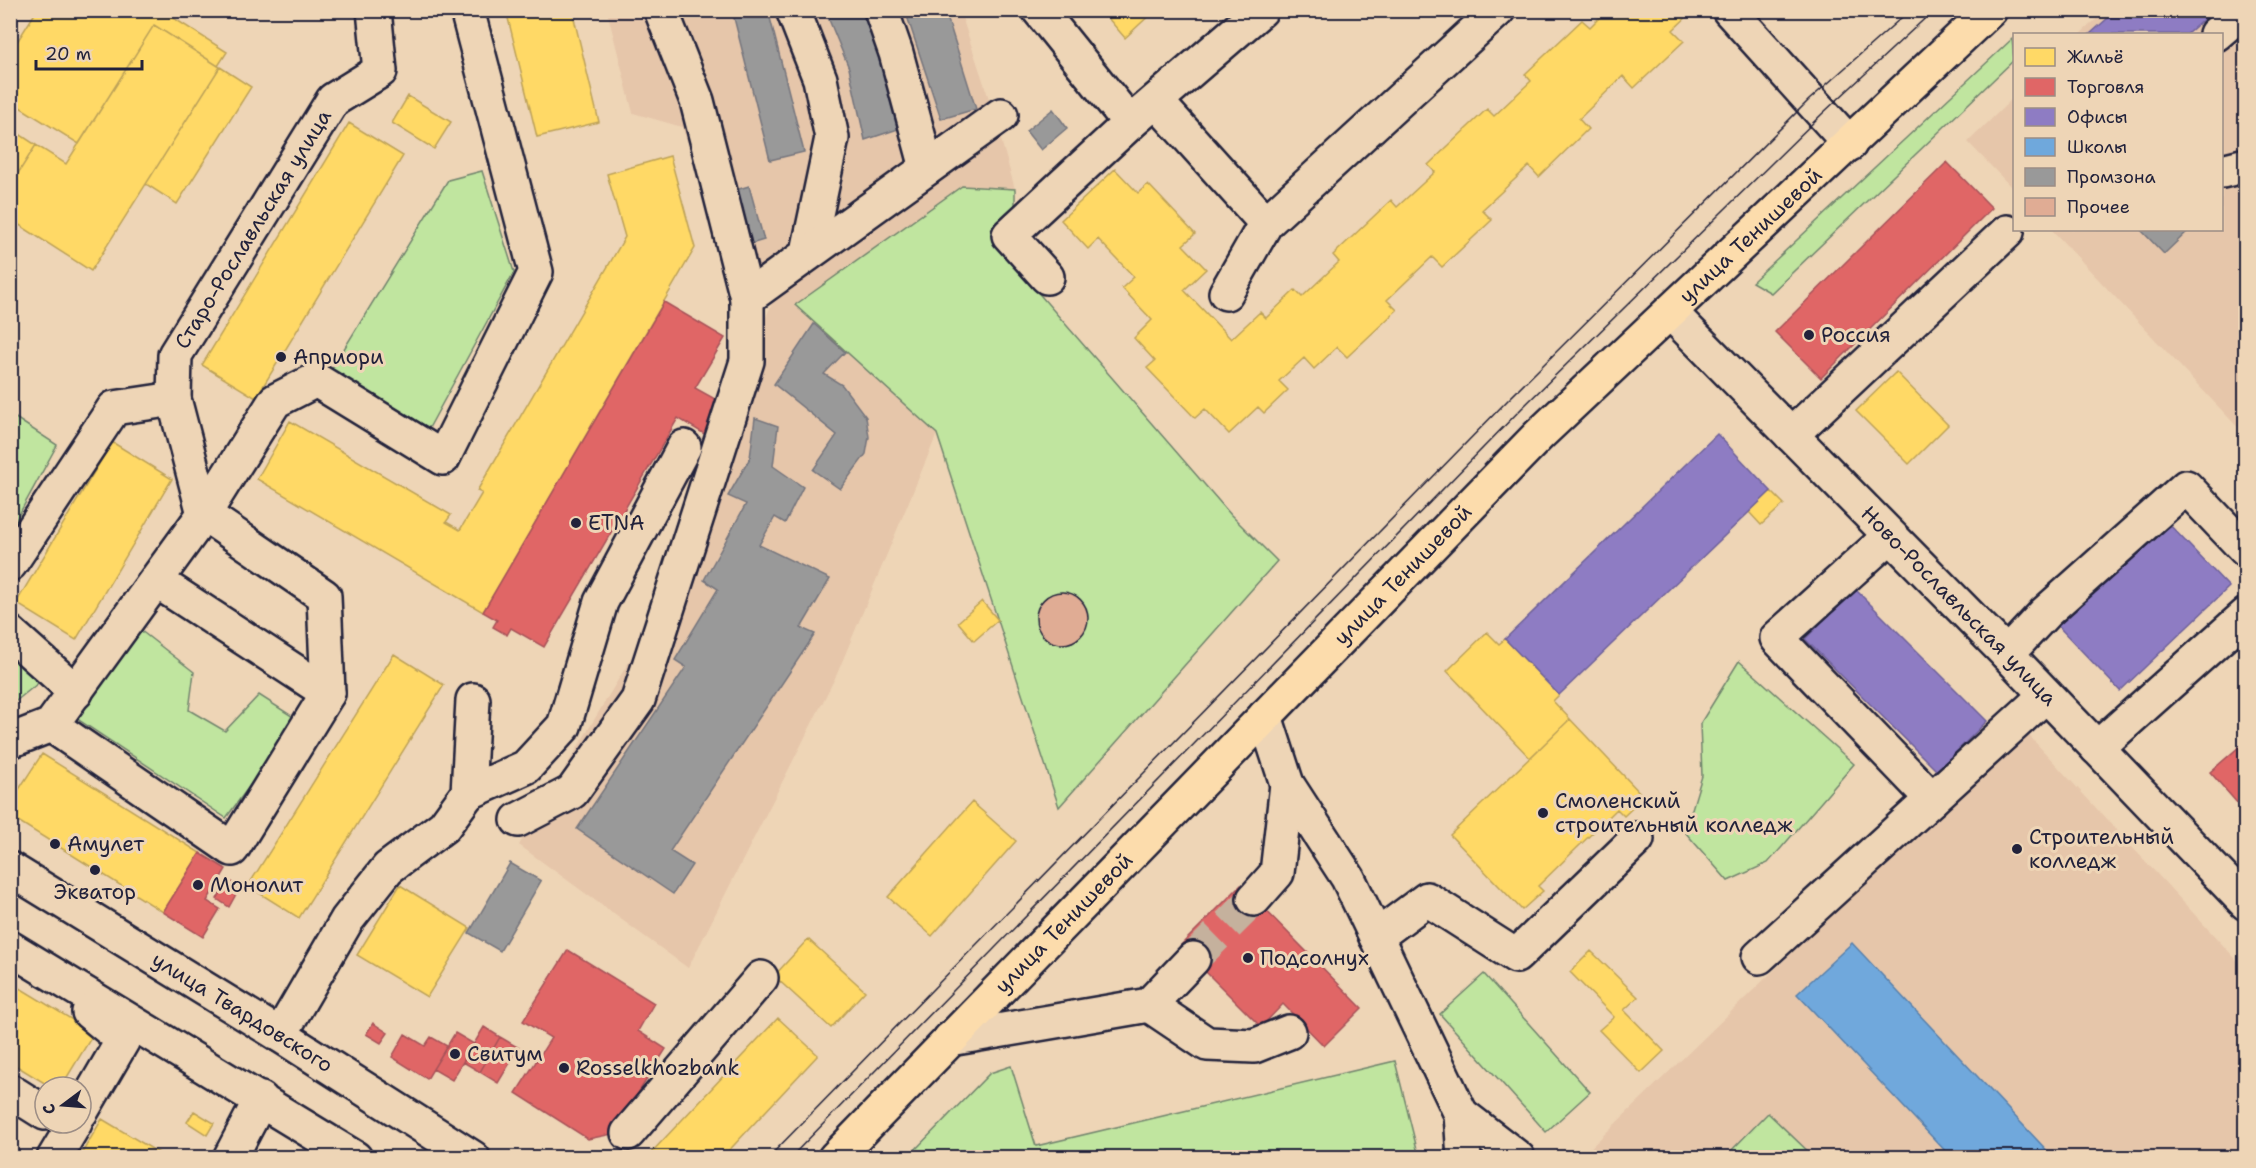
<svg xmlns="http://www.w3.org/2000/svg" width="2256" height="1168" viewBox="0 0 2256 1168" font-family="'Shantell Sans',sans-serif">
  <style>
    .built { fill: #e6c6aa }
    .green { fill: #c0e59f; stroke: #71846d; stroke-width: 1.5 }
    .homes { fill: #ffd966; stroke: #bda259; stroke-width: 1.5 }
    .shops { fill: #e06666; stroke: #a75259; stroke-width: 1.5 }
    .offices { fill: #8e7cc3; stroke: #6e619a; stroke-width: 1.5 }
    .schools { fill: #6fa8dc; stroke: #5880ac; stroke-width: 1.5 }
    .industry { fill: #999; stroke: #75757d; stroke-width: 1.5 }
    .building { fill: #e0ac94; stroke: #22223b; stroke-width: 1.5 }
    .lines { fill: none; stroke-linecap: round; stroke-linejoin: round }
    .minor-tunnel { stroke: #c5b19d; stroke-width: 33; stroke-dasharray: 33 16; stroke-linecap: butt }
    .minor-casing { stroke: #22223b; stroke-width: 38 }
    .major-casing { stroke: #22223b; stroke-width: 38 }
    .minor { stroke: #eed5b6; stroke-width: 33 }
    .major { stroke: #fcdcac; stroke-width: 33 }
    .tram { stroke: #22223b; stroke-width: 1.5 }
    .poi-dot { fill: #22223b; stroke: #eed5b6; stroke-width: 2 }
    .labels { text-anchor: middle; stroke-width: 6; stroke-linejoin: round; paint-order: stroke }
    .street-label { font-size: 21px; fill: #22223b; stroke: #eed5b6 }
    .poi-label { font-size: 21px; fill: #22223b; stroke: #eed5b6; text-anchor: start }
  </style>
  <rect width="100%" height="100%" fill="#eed5b6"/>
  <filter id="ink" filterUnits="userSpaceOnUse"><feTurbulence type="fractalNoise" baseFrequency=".0167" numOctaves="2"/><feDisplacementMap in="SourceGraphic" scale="12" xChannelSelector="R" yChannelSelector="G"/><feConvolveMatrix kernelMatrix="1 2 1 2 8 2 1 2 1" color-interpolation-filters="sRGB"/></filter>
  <g filter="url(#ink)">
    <!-- built -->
    <path class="built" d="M607,11H960L992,108L1015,189L962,186L795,305L937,434L837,674L688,968L519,845L651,625L685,500L774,299L724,242L682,127L633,113Z
      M2105,11H2245V435L2052,230H2222V34H2080Z
      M2014,97V190L1968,142Z
      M2023,729L2245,969V1157L1580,1158Z"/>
    <!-- green -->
    <path class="green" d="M2012,39L2014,60L1771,293L1752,282Z
      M482,171L514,272L429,428L331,370L448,180Z
      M962,186L1015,189V266L1231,515L1277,561L1059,807L937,434L795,305Z
      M11,415L57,445L11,529Z
      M140,630L194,672L189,710L225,731L259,695L298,720L226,818L76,718Z
      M11,647L42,680L11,705Z
      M1739,661L1854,764L1768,863L1728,881L1685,832L1702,776L1700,724Z
      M1484,974L1590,1092L1546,1132L1440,1014Z
      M1395,1061L1419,1157H908L990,1073L1011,1066L1036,1146Z
      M1768,1113L1814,1157H1725Z"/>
    <!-- homes -->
    <path class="homes" d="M37,10H161L227,52L218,66L154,25L79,144L10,101V53Z
      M506,10H572L599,122L537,137Z
      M1101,10H1155L1125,38Z
      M1607,10H1694L1673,30L1684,41L1634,88L1623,76L1579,119L1588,129L1539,177L1529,166L1482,210L1492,220L1442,267L1432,257L1387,300L1397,310L1347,357L1337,347L1314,369L1304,358L1279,381L1288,390L1264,413L1258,407L1229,434L1205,409L1195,418L1147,368L1155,361L1134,338L1152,320L1122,288L1134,277L1098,239L1088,249L1061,220L1115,169L1138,193L1148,184L1195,234L1183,245L1206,269L1184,290L1231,339L1260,312L1266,318L1295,290L1302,297L1339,262L1333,255L1391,200L1397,207L1435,172L1428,165L1487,109L1494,116L1531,81L1525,74L1582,20L1590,27Z
      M154,25L220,67L91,271L10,219V186L36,145L66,164Z
      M220,67L251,87L177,204L146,184Z
      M408,96L451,122L434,149L392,123Z
      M349,123L403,156L256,398L202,365Z
      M10,128L36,145L10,186Z
      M670,156L695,248L483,612L257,479L290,421L451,515L446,522L460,530L482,493L477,491L625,237L607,174Z
      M1896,372L1948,425L1909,464L1856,411Z
      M112,442L172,479L76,640L16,603Z
      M1771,491L1784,504L1761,525L1749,512Z
      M982,601L998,620L974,641L958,622Z
      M1487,632L1499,644L1505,639L1559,695L1553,701L1570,719L1530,758L1447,671Z
      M394,654L444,685L299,918L248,886Z
      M1570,719L1644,797L1624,816L1617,809L1538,886L1543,891L1522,910L1450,835Z
      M42,754L200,853L163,912L10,816V803Z
      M972,802L1016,841L932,936L888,897Z
      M400,885L470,928L427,997L357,955Z
      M808,939L865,991L831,1028L774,976Z
      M1591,951L1638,997L1624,1010L1664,1051L1641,1073L1599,1030L1614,1017L1570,972Z
      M10,982L94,1033L61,1087H51L10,1062Z
      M778,1018L818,1055L722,1158H652L649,1155Z
      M194,1111L214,1123L207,1135L187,1122Z
      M102,1119L159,1153L156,1158H79Z"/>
    <!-- shops -->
    <path class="shops" d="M1947,162L1992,208L1821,378L1775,332Z
      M664,302L725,338L695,388L724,404L706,435L678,418L544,647L511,628L507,635L493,627L497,620L483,612Z
      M2246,741V813L2210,772Z
      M200,853L226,869L207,901L220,909L203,937L163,912Z
      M228,880L240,887L229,907L217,899Z
      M1241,885L1362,1008L1324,1046L1283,1004L1261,1027L1180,946Z
      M568,950L654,1003L638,1031L666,1049L612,1134L588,1139L516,1093L551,1038L523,1021Z
      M373,1023L388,1033L381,1043L366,1034Z
      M484,1027L500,1037L480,1072L463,1062Z
      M455,1033L474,1044L452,1080L433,1069Z
      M405,1034L425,1046L431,1037L447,1046L427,1079L392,1057Z
      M500,1037L519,1048L498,1083L480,1072Z"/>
    <!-- offices -->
    <path class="offices" d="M2117,10H2214L2187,34H2090Z
      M1717,434L1771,491L1559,695L1505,639Z
      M2167,522L2229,587L2120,691L2058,626Z
      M1855,589L1987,721L1937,771L1805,639Z"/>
    <!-- schools -->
    <path class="schools" d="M1852,943L2054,1158H1952L1797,994Z"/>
    <!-- industry -->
    <path class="industry" d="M732,10H768L804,152L770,160Z
      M825,10H861L879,54L898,129L865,140L849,68Z
      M905,10H945L976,109L941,119Z
      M1053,109L1067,128L1041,150L1026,131Z
      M749,186L764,240L744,246L729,192Z
      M2141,230H2189L2164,254Z
      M814,324L845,352L824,374L842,385L866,417L869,437L866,454L840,489L813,470L837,435L774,384Z
      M755,418L778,426L773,466L803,487L785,523L775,517L759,545L830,579L801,628L815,634L670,851L692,865L673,894L577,829L686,667L675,660L718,589L704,580L746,504L728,496L750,458Z
      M510,863L541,881L500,951L469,933Z"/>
    <!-- building -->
    <path class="building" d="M1036 618a26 26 0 1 1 52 0a26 26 0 1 1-52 0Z"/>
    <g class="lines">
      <!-- minor-tunnel -->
      <path class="minor-tunnel" d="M1193,959L1254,899"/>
      <defs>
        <g id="minor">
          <path d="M793,10L820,79L832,138L808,252"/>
          <path d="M881,10L896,53L927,168"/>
          <path d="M1039,10L1130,123L1261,10"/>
          <path d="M1729,10L1850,144"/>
          <path d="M2216,34L2244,10"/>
          <path d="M1156,101L1266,223"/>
          <path d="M2222,171L2246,165"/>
          <path d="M1047,277L1009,235L1130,123"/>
          <path d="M1226,293L1266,223L1498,10"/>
          <path d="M747,298L1001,115"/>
          <path id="s1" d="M1670,312L2007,654L2246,903"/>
          <path d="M1791,435L2007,232"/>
          <path d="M1890,536L1777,638L1932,799"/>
          <path d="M10,564L114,408L174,399"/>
          <path d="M158,582L328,693"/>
          <path d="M10,633L76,692"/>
          <path d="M2007,654L2045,613L2186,487L2246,550"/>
          <path d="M1265,716L1287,784L1348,878L1461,1114L1464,1158"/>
          <path id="s2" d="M51,725L232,849L328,693L324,596L204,514L174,399L175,355L333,100L380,71L374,10"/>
          <path d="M10,741L51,725L204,514L275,401L316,380L443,458L536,272L467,10"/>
          <path d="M2097,748L2246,615"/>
          <path d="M468,793L526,767L564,726L601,602L684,447"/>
          <path d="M518,820L572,792L638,700L747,361V298L697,101L661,10"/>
          <path id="s3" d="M10,869L280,1035L473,1158"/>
          <path d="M1254,899L1277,873L1287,784"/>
          <path d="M1376,937L1427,899L1516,956L1637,839"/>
          <path d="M10,948L355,1158"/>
          <path d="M1759,957L2046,695"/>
          <path d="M1149,1005L1207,1044L1254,1046L1289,1032"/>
          <path d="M280,1035L347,920L388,868L444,826L468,793L473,700"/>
          <path d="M950,1039L1149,1005L1193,959"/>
          <path d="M10,1091L45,1113"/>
          <path d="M81,1112L123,1040L89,1012"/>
          <path d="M1461,1114L1518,1158"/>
          <path d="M628,1133L761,978"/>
          <path d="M54,1158L75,1123"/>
          <path d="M230,1158L261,1099"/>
        </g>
        <g id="major">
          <path id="s4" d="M835,1158L1539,435L1990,10"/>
        </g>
      </defs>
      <!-- minor casing -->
      <use href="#minor" class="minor-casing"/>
      <!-- major casing -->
      <use href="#major" class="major-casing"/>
      <!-- minor -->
      <use href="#minor" class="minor"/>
      <!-- major -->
      <use href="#major" class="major"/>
      <!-- tram -->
      <path class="tram" d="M768,1158L1507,401L1809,100L1910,10
        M790,1158L1522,408L1823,113L1934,10"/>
    </g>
  </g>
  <!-- markers -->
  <g class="poi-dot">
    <circle cx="1809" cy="335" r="6"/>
    <circle cx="281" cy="357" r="6"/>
    <circle cx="576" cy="523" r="6"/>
    <circle cx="1543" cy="813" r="6"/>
    <circle cx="55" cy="844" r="6"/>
    <circle cx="2017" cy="849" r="6"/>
    <circle cx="95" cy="870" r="6"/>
    <circle cx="198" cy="885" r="6"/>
    <circle cx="1248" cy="958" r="6"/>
    <circle cx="455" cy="1054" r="6"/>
    <circle cx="564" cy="1068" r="6"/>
  </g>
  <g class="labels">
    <!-- street labels -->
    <g class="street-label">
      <text dy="7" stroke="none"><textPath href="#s2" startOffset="956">Старо-Рославльская улица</textPath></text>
      <text dy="7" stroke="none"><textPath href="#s4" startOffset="1300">улица Тенишевой</textPath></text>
      <text dy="7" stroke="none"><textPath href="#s4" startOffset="814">улица Тенишевой</textPath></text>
      <text dy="7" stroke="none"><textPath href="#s1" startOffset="412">Ново-Рославльская улица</textPath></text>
      <text dy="7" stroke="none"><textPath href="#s4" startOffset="328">улица Тенишевой</textPath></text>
      <text dy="7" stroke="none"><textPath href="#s3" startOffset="273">улица Твардовского</textPath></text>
    </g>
    <!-- poi labels -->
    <g class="poi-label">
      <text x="1821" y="342">Россия</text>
      <text x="293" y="364">Априори</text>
      <text x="588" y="530">ETNA</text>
      <text x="1555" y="808">Смоленский<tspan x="1555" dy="24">строительный колледж</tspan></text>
      <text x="2029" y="844">Строительный<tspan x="2029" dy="24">колледж</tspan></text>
      <text x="67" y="851">Амулет</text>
      <text x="210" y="892">Монолит</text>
      <text x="95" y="899" text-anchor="middle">Экватор</text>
      <text x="1260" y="965">Подсолнух</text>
      <text x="467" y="1061">Свитум</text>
      <text x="576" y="1075">Rosselkhozbank</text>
    </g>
  </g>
  <!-- margin -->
  <rect width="2256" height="1168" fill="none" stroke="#eed5b6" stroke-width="36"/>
  <rect x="18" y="18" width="2220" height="1132" fill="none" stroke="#22223b" stroke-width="2" filter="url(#ink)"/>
  <!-- legend -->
  <rect x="2013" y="33" width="210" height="198" fill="#eed5b6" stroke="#9c8d85" stroke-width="1.5"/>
  <rect x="2025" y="48" width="30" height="18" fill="#ffd966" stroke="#9c8d85" stroke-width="1.5"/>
  <text x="2067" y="63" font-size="18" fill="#22223b">Жильё</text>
  <rect x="2025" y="78" width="30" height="18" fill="#e06666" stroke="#9c8d85" stroke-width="1.5"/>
  <text x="2067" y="93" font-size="18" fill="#22223b">Торговля</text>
  <rect x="2025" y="108" width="30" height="18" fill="#8e7cc3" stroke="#9c8d85" stroke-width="1.5"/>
  <text x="2067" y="123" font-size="18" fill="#22223b">Офисы</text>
  <rect x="2025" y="138" width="30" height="18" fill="#6fa8dc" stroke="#9c8d85" stroke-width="1.5"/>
  <text x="2067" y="153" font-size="18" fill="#22223b">Школы</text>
  <rect x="2025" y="168" width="30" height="18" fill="#999999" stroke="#9c8d85" stroke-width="1.5"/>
  <text x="2067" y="183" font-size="18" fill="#22223b">Промзона</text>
  <rect x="2025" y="198" width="30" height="18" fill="#e0ac94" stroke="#9c8d85" stroke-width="1.5"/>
  <text x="2067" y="213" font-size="18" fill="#22223b">Прочее</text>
  <!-- north arrow -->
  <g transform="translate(63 1105) rotate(254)"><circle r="28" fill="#eed5b6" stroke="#9c8d85" stroke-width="1.5"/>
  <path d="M0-4.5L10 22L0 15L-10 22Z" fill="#22223b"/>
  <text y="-9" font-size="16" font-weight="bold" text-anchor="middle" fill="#22223b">С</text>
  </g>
  <!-- scale -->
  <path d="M36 60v9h106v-9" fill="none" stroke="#22223b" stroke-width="3"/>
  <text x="45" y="60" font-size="18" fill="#22223b" stroke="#eed5b6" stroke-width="4.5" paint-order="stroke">20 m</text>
</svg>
